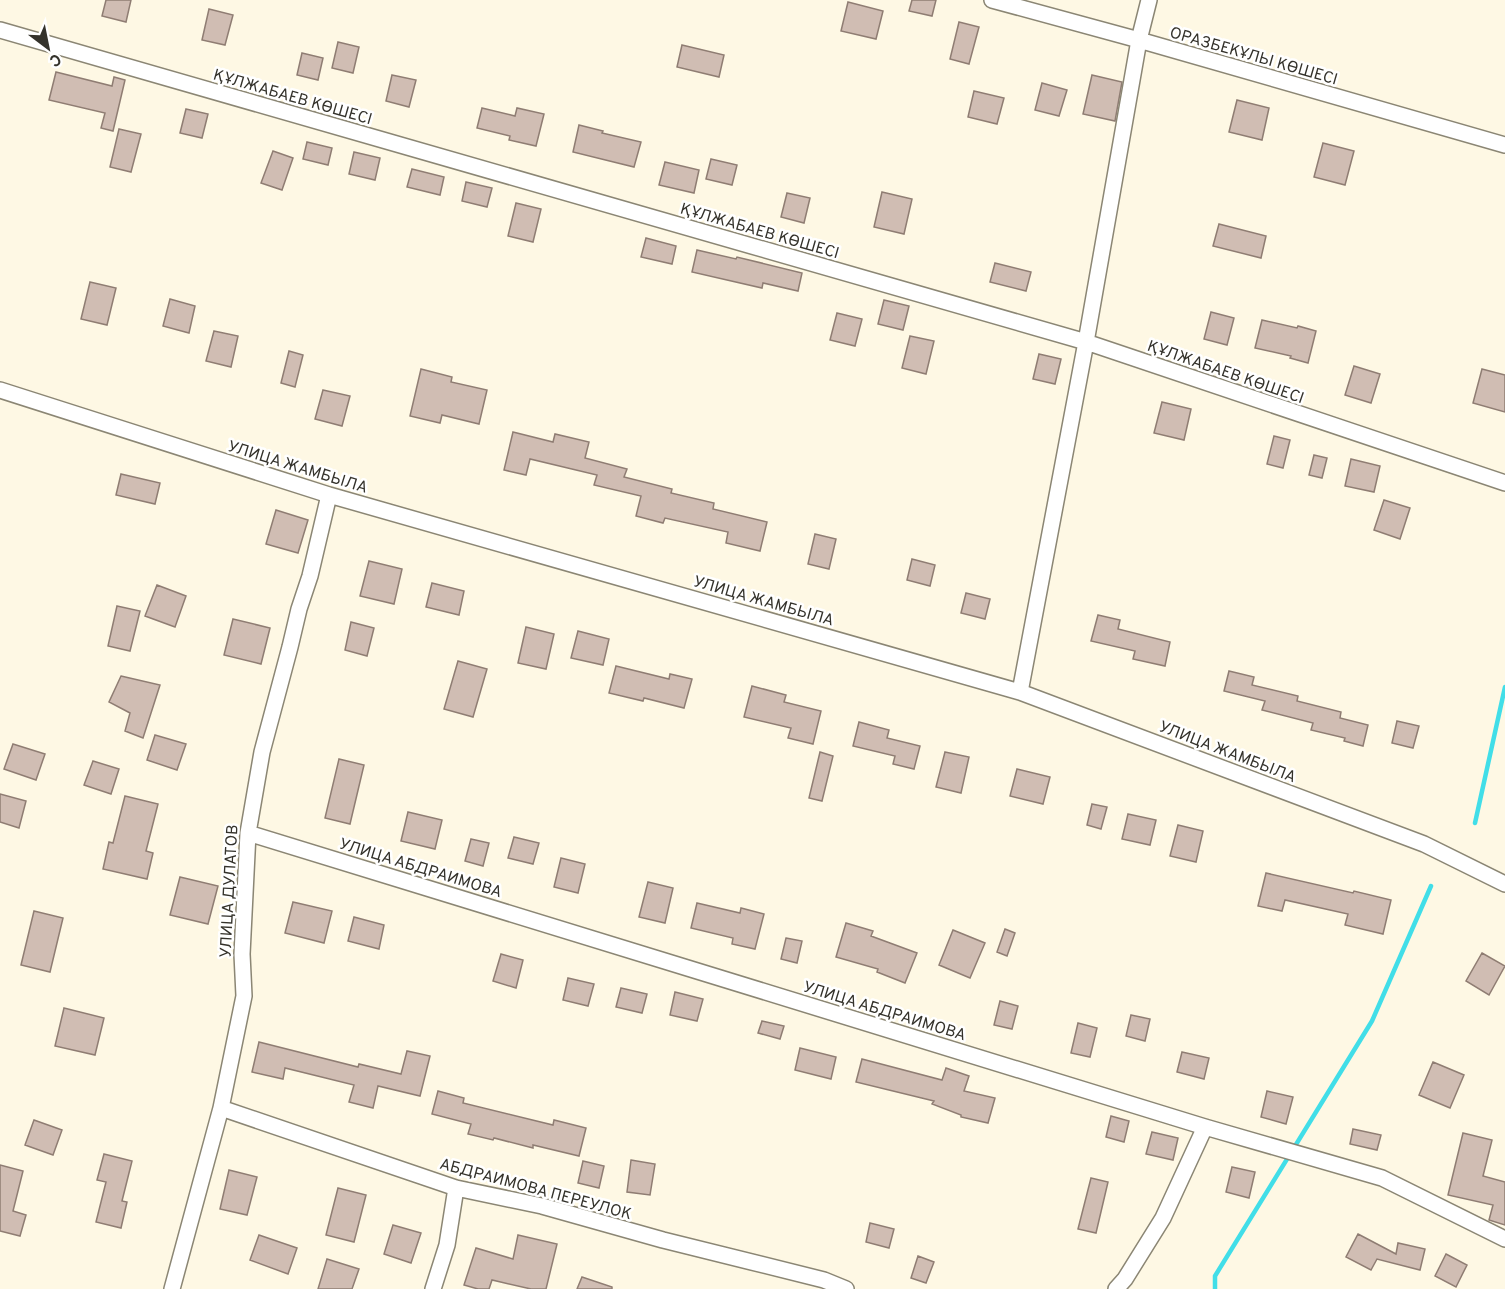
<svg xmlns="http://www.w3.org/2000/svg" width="1505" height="1289" viewBox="0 0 1505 1289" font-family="Overpass,sans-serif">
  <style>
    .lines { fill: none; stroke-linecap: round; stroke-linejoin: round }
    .stream { stroke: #41dee8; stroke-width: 4.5 }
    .building { fill: #d0bdb3; stroke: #8f7d73; stroke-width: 1.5 }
    .street-casing { stroke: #8b8674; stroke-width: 18 }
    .street { stroke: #fff; stroke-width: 15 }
    .labels { text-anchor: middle; stroke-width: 5; stroke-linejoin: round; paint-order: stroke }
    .street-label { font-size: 16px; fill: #34322b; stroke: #fff }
  </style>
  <rect width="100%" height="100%" fill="#fef8e4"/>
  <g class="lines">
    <!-- stream -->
    <path class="stream" d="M1475,823L1505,687
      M1215,1289V1276L1372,1021L1431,886"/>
  </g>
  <!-- building -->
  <path class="building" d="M106,0H131L126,22L102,16Z
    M912,0H936L932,16L909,11Z
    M848,2L883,11L876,39L841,31Z
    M209,9L233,15L225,45L202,40Z
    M959,22L979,27L969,64L950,59Z
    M338,42L359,47L353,73L332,68Z
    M682,45L724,55L719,77L677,67Z
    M302,53L323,58L318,80L297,75Z
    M56,72L112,86L114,77L125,80L113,131L101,128L105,113L49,100Z
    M392,75L416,80L409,107L386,101Z
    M1092,75L1122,82L1115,121L1083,114Z
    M1042,83L1067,90L1059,116L1035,110Z
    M974,91L1004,98L997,124L968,117Z
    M1237,100L1269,108L1262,140L1229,132Z
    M482,108L515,116L517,108L544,114L536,146L509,140L510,136L477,128Z
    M186,109L208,114L202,138L180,133Z
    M579,125L603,131L602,133L641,142L634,167L573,152Z
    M119,129L141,134L131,172L110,167Z
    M307,142L332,148L328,165L303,159Z
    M1323,143L1354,151L1345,185L1314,177Z
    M273,151L293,158L282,190L261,183Z
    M354,152L380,158L375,180L349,174Z
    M711,159L737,165L732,185L706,179Z
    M665,162L699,170L694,193L659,185Z
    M412,169L444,177L440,195L407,187Z
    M466,182L492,188L487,207L462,201Z
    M882,192L912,199L904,234L874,227Z
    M787,193L810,198L804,223L781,217Z
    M516,203L541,209L533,242L508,236Z
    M1219,224L1266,236L1261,258L1213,246Z
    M646,238L676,246L672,264L641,257Z
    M697,250L736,259L737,257L802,273L798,291L763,283L762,288L692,272Z
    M995,263L1031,272L1026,291L990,282Z
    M90,282L116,288L107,325L81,319Z
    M170,299L195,306L189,333L163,326Z
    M884,300L909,306L903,330L878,324Z
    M1211,312L1234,318L1227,345L1204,339Z
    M837,313L862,319L855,346L830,340Z
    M1262,320L1297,328L1298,326L1316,331L1308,363L1290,358L1291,356L1255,348Z
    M214,331L238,336L231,367L206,361Z
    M910,336L934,341L926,374L902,368Z
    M289,351L303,355L295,387L281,383Z
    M1039,354L1061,359L1055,384L1033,379Z
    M1354,366L1380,374L1371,403L1345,395Z
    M421,369L452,377L451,382L487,390L479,424L442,415L440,423L410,416Z
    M1482,369L1505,375V412L1473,403Z
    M323,390L350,396L342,426L315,419Z
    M1162,402L1191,409L1184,440L1154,433Z
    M513,432L553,442L555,434L589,442L585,458L627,469L624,477L672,489L671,493L714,503L713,509L767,522L760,551L726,543L728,532L665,518L663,523L636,516L641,496L594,485L597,475L530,459L526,475L504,470Z
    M1274,436L1290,440L1283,468L1267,464Z
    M1314,455L1327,458L1322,478L1309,475Z
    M1351,459L1380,466L1374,492L1345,486Z
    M121,474L160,483L155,504L116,495Z
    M1384,500L1410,508L1400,539L1374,530Z
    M276,510L308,520L298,553L266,544Z
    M815,534L836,539L829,569L808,564Z
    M912,559L935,565L930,586L907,580Z
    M369,561L402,569L394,604L360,596Z
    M432,583L464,591L459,615L426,607Z
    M157,585L186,596L175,627L145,616Z
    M966,593L990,599L985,619L961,613Z
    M117,606L140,611L130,651L108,646Z
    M1098,615L1120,620L1118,629L1170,642L1165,666L1133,659L1135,651L1091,641Z
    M233,619L270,628L261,664L224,655Z
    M351,622L374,628L367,656L345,650Z
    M526,627L554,634L546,669L518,663Z
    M578,631L609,639L603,665L571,658Z
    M458,661L487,669L473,717L444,709Z
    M616,666L669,679L670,674L692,679L684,708L644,698L643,701L609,693Z
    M1229,671L1254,677L1252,685L1298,696L1297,701L1341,712L1340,718L1368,725L1363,746L1344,741L1345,738L1311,730L1313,723L1262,710L1265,701L1224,691Z
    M121,676L160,685L143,738L125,731L130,713L109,702Z
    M752,686L786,695L784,702L821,711L813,744L788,738L791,728L744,717Z
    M1397,721L1419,726L1413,748L1392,743Z
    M859,722L889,730L887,738L920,746L914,769L893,764L895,756L853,746Z
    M155,735L186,744L177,770L147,760Z
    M13,744L45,754L36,780L4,769Z
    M820,752L833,756L822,801L809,798Z
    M945,752L969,757L961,793L936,787Z
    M339,759L364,765L350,824L325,818Z
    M93,761L119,769L111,794L84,785Z
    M1017,769L1050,777L1043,804L1010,796Z
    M0,794L26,801L19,828L0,822Z
    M125,796L158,804L146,851L153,853L147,879L103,869L109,842L113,843Z
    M1092,804L1107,807L1101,829L1087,825Z
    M408,812L442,820L435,849L401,841Z
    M1128,814L1156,820L1150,845L1122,839Z
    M1178,825L1203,831L1196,862L1170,856Z
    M514,837L539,843L533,864L508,858Z
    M471,839L489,843L483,866L465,861Z
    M561,858L585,864L578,893L554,887Z
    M1266,873L1353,893L1354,891L1391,900L1383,934L1345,925L1348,914L1285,900L1282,911L1258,906Z
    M180,877L218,886L208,924L170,915Z
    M648,882L673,888L665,923L639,917Z
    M293,902L332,911L324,943L285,933Z
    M697,903L740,913L741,908L764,914L755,949L732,944L733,938L691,928Z
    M34,911L63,918L50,972L21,965Z
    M354,917L384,925L379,949L348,941Z
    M846,923L873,931L871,936L917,953L905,983L877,972L878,969L836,957Z
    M1005,929L1015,933L1007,956L997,952Z
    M953,930L985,943L970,978L939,965Z
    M786,938L802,941L797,963L781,959Z
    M1482,953L1505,966L1489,995L1466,981Z
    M501,954L523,960L516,988L493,981Z
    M568,978L594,984L588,1006L563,1000Z
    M621,988L647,994L642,1013L616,1007Z
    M675,992L703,999L697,1021L670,1015Z
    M1000,1001L1018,1006L1012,1029L994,1025Z
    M64,1008L104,1018L95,1055L55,1046Z
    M1131,1015L1150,1019L1145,1041L1126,1036Z
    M762,1021L784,1026L780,1039L758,1033Z
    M1078,1023L1097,1028L1090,1057L1071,1053Z
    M259,1042L358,1067L359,1064L401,1074L407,1051L430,1056L420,1096L378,1086L373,1108L349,1102L354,1085L285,1068L283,1079L252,1072Z
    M800,1048L836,1057L831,1079L795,1070Z
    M1182,1052L1209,1058L1204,1079L1177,1072Z
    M862,1059L942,1080L946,1068L969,1076L964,1091L995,1098L988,1123L961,1117V1115L932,1104L934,1101L856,1082Z
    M1433,1062L1464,1075L1450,1108L1419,1095Z
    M438,1091L464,1098L463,1103L553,1125L554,1120L586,1128L579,1156L533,1145V1148L494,1138L493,1140L468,1134L471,1124L432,1114Z
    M1267,1091L1293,1097L1286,1124L1261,1117Z
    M1111,1116L1129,1121L1124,1142L1106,1137Z
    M34,1120L62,1130L53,1155L25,1145Z
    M1353,1129L1381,1135L1377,1150L1350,1144Z
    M1152,1132L1178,1138L1173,1160L1146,1154Z
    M1463,1133L1492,1140L1483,1176L1505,1182V1225L1489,1220L1493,1205L1448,1195Z
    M104,1154L132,1161L122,1201L127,1202L121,1228L96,1222L106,1182L97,1180Z
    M631,1160L655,1164L650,1195L627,1192Z
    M583,1161L604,1166L599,1188L578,1183Z
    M0,1165L23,1171L13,1211L26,1215L20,1236L0,1231Z
    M1232,1167L1255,1172L1249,1198L1226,1192Z
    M229,1170L257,1177L247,1215L220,1209Z
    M1091,1178L1108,1182L1096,1233L1078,1229Z
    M338,1188L366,1195L354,1242L326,1235Z
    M870,1223L894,1229L889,1248L866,1242Z
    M393,1225L421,1233L411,1263L384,1254Z
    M1358,1234L1396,1254L1398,1243L1425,1249L1420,1270L1377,1259L1371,1270L1346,1257Z
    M259,1235L297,1248L288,1274L250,1260Z
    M518,1235L557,1244L546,1289H531L492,1280L489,1289H478L464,1285L476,1248L513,1259Z
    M1446,1254L1467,1265L1456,1287L1435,1276Z
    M918,1256L934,1262L926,1283L911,1278Z
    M327,1259L359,1269L352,1289H318Z
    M582,1277L612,1287V1289H577Z"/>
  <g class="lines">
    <defs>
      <path id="street" d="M992,0L1139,40L1505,145
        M0,30L1086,342L1505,483
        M0,390L329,495L1020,692L1424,844L1505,884
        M1020,692L1086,342L1139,40L1149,0
        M248,833L1205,1127L1382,1178L1505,1239
        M221,1108L456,1188L542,1206L663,1240L824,1280L846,1289
        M172,1289L221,1108L244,996L242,954L248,833L262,752L290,647L299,609L310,576L329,495
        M433,1289L447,1245L456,1188
        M1116,1289L1125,1279L1163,1218L1205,1127"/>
    </defs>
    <!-- street casing -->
    <use href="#street" class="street-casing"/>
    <!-- street -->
    <use href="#street" class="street"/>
  </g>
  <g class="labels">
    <!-- street labels -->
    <g class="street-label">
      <text transform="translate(1254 55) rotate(16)" y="6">ОРАЗБЕКҰЛЫ КӨШЕСІ</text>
      <text transform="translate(293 96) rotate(16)" y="6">ҚҰЛЖАБАЕВ КӨШЕСІ</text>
      <text transform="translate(760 230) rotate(16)" y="6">ҚҰЛЖАБАЕВ КӨШЕСІ</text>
      <text transform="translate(1226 371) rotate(19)" y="6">ҚҰЛЖАБАЕВ КӨШЕСІ</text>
      <text transform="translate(298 466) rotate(17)" y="6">УЛИЦА ЖАМБЫЛА</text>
      <text transform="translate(764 600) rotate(16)" y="6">УЛИЦА ЖАМБЫЛА</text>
      <text transform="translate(1228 751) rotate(21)" y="6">УЛИЦА ЖАМБЫЛА</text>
      <text transform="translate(421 867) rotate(17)" y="6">УЛИЦА АБДРАИМОВА</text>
      <text transform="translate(228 891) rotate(-87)" y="6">УЛИЦА ДУЛАТОВ</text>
      <text transform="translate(885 1010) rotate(17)" y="6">УЛИЦА АБДРАИМОВА</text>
      <text transform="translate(536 1188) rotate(15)" y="6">АБДРАИМОВА ПЕРЕУЛОК</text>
    </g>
  </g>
  <!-- north arrow -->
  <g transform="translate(48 48) rotate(148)" stroke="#ffffff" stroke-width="4.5" paint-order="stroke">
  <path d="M0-4.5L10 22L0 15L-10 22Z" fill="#34322b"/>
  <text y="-9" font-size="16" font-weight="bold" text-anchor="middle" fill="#34322b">С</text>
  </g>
</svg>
